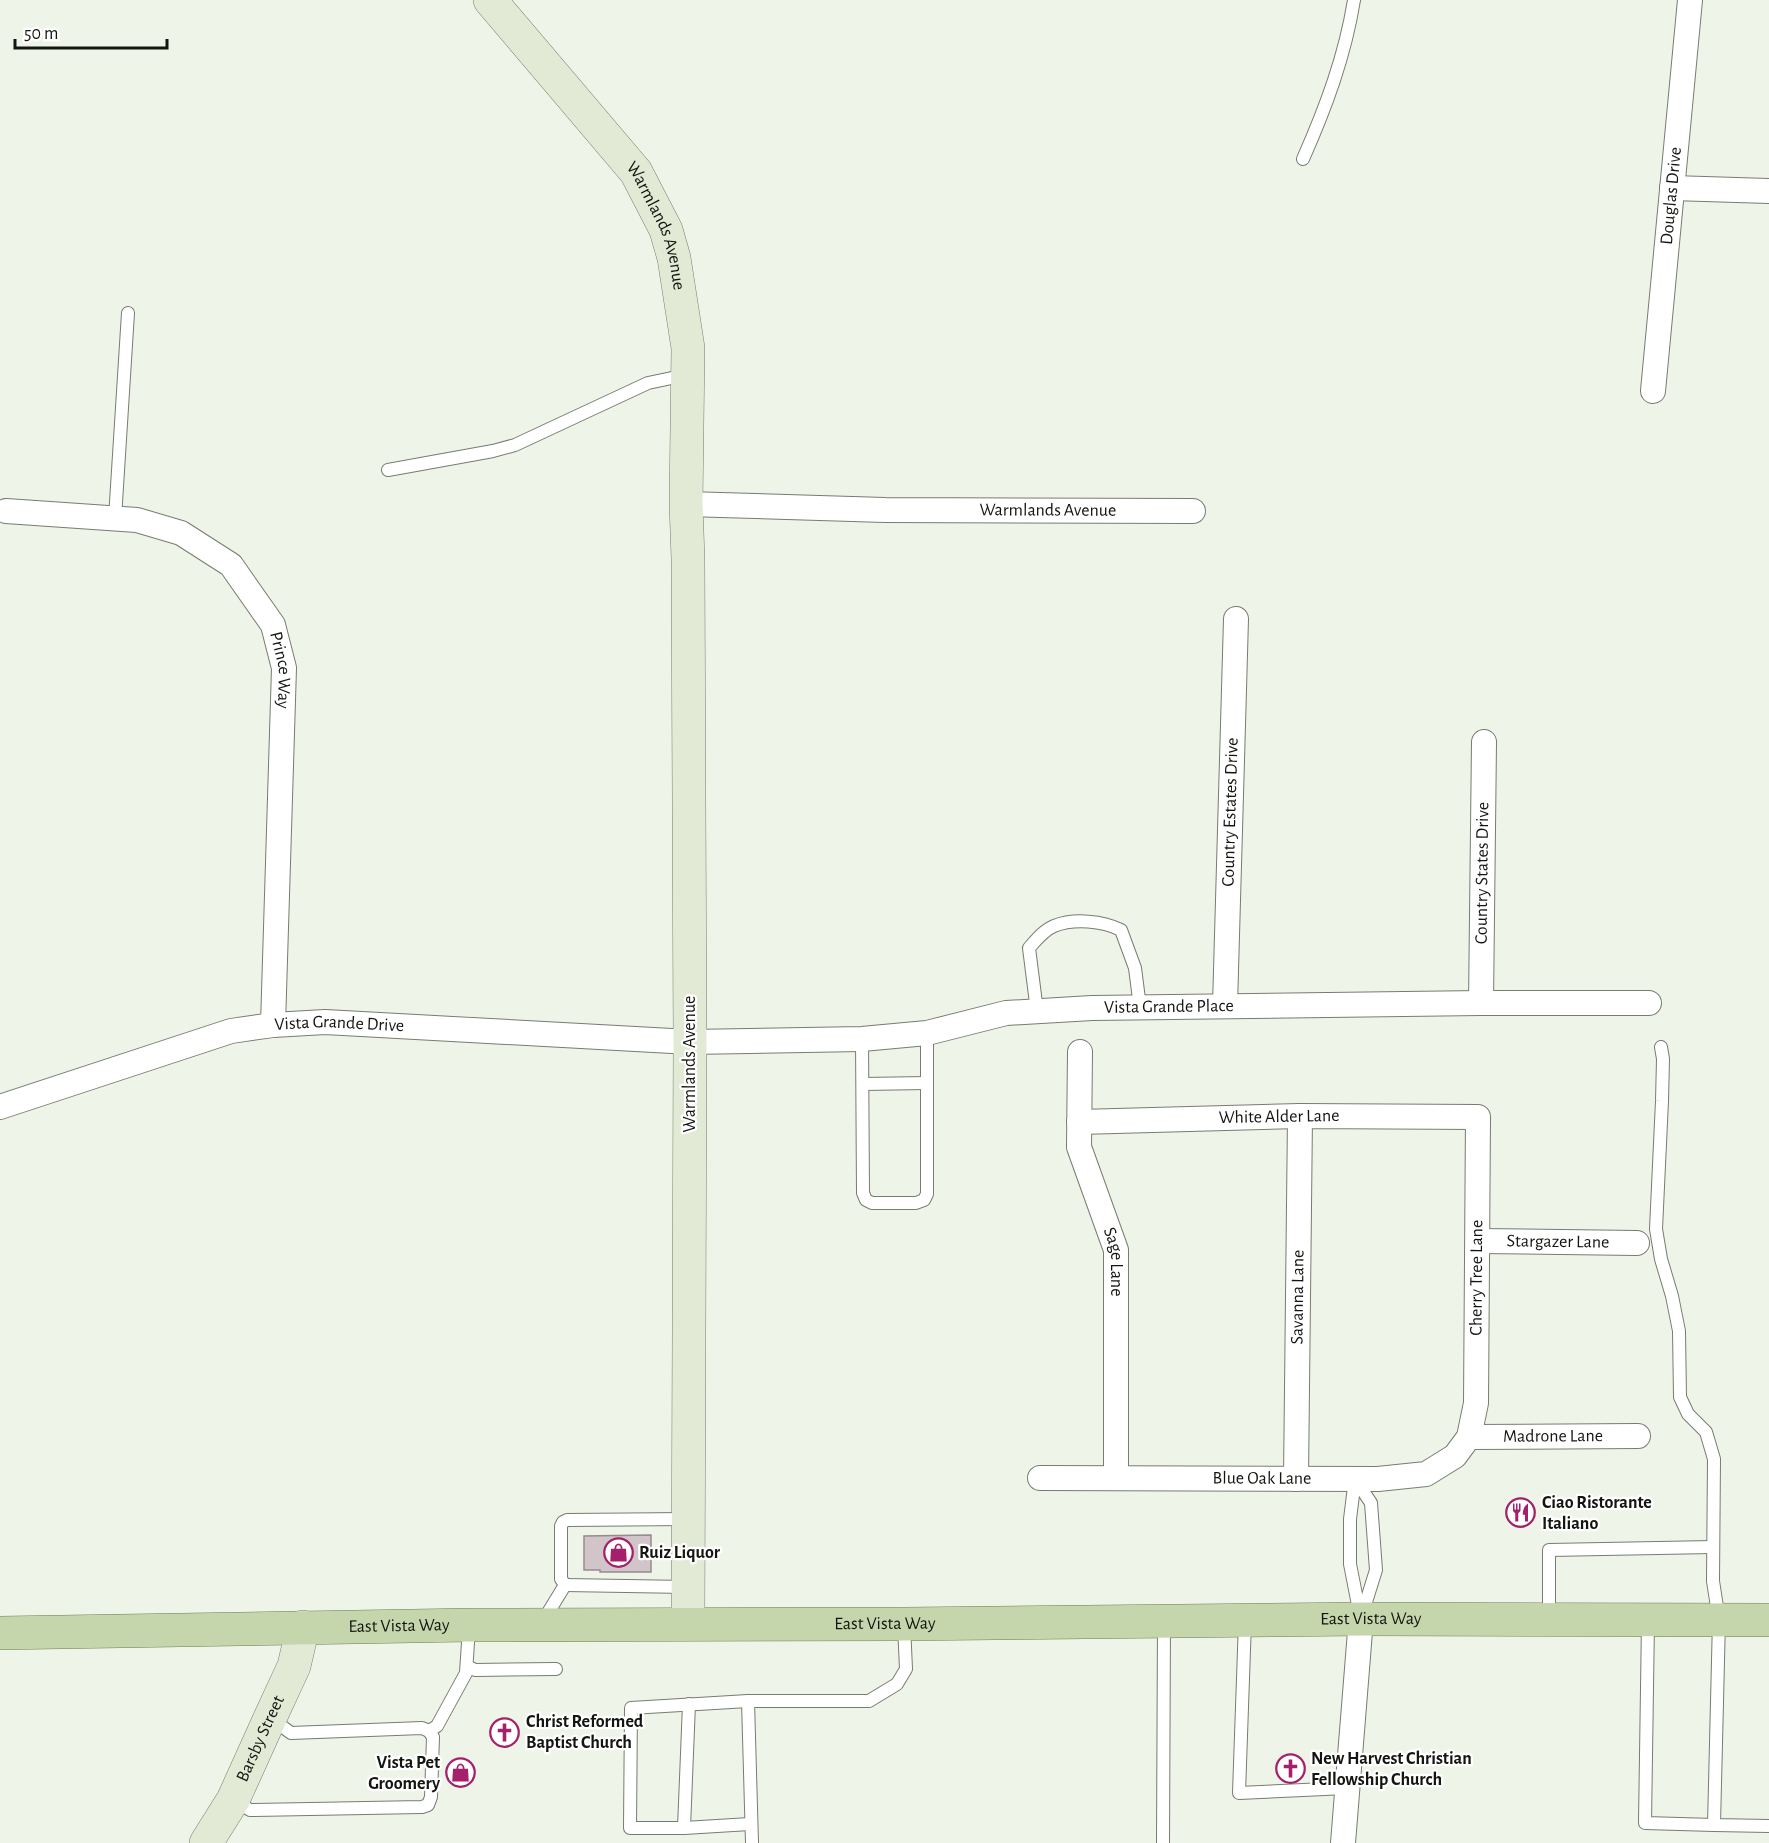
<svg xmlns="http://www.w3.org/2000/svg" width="1769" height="1843" font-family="'Alegreya Sans',sans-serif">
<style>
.building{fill:#d2c5ca;stroke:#968a8e;stroke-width:1.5}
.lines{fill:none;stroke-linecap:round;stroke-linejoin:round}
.lane-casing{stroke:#777c71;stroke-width:14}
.street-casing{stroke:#777c71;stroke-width:26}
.secondary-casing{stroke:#777c71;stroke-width:34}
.primary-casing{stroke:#6e8051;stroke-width:34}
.lane{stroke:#fff;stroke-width:12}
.street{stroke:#fff;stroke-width:24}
.secondary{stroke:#e2ead5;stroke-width:33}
.primary{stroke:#c5d5ac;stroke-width:33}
.labels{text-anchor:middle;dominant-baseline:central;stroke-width:4.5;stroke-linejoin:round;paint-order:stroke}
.street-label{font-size:18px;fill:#131510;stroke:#fff}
.poi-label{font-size:18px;font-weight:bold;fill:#131510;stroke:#fff;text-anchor:start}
</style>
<rect width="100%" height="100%" fill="#eff4e8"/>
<polygon class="building" points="651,1535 651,1572 600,1572 600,1570 584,1570 584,1536"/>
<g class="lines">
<defs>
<g id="lane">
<path d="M 1303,159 C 1326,107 1345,56 1354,0"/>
<polyline points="388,470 493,451 515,445 648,383 686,375"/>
<polyline points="115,518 128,313"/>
<path d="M 1037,1011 L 1029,948 C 1036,940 1044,930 1054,926 C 1074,918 1103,921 1121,930 L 1135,968 L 1140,1007"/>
<polyline points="862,1039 863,1193 866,1200 872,1203 916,1203 924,1200 927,1194 927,1033"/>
<polyline points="1661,1047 1663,1059 1662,1101 1656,1229 1661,1259 1672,1296 1679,1331 1680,1397 1688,1414 1706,1432 1714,1459 1713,1581 1719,1620 1714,1825 1769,1826"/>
<polyline points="863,1084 927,1083"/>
<polyline points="1355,1479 1371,1503 1376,1570 1361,1618"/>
<polyline points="1355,1479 1350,1519 1350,1564 1360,1615"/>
<polyline points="565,1585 561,1579 561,1526 563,1522 567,1520 688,1519"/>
<polyline points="565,1585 687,1587"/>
<polyline points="1549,1618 1549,1550 1713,1547"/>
<polyline points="543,1621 565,1585"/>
<polyline points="1245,1621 1239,1793 1347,1788"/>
<polyline points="1648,1621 1645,1823 1714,1825"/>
<polyline points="467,1666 475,1670 556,1669"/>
<polyline points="748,1701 752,1843"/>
<polyline points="429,1731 437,1726 466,1673 469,1627"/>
<polyline points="234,1800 250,1810 422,1807 428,1805 431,1797 433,1737 429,1731 422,1728 291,1733 272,1719"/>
<polyline points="750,1824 684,1828 630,1828 631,1708 748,1701 869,1701 897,1684 906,1669 904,1625"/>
<polyline points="684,1828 689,1704"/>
<polyline points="1163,1843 1164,1623"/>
</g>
<g id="street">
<polyline points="1672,188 1769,191"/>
<path id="s1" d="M 1653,391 L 1690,0"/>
<path id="s2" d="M 686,504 L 885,510 L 1193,511"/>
<path id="s3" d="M 6,511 L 137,520 L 181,533 L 231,565 L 273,625 L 284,668 L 273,1025"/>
<path id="s4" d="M 1481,1003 L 1484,742"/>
<path id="s5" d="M 1225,1006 L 1236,619"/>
<path id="s6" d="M 1080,1052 L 1079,1147 L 1116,1250 L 1116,1478"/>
<path id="s7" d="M 0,1107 L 231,1031 L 273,1025 L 325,1022 L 690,1042 L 862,1039 L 927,1033 L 1006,1013 L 1092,1008 L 1481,1003 L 1649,1003"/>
<path id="s8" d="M 1478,1241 L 1637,1243"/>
<path id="s9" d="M 1469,1437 L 1638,1436"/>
<path id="s10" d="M 1040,1478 L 1378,1479 L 1426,1474 L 1455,1456 L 1469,1437 L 1476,1403 L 1478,1117 L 1300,1116 L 1079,1122"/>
<path id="s11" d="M 1296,1479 L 1300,1116"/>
<polyline points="1343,1843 1361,1619"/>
</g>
<g id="secondary">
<path id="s12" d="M 490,0 L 636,172 L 666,230 L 674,258 L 688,348 L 686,504 L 688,559 L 690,1042 L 688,1624"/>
<path id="s13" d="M 206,1843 L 233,1800 L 270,1718 L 294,1666 L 303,1627"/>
</g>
<g id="primary">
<path id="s14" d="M 0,1633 L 469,1625 L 904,1624 L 1361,1619 L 1769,1620"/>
</g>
</defs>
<use href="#lane" class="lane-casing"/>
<use href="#street" class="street-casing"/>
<use href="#secondary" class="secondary-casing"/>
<use href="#primary" class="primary-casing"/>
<use href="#lane" class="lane"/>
<use href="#street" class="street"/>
<use href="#secondary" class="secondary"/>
<use href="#primary" class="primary"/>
</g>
<defs>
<symbol id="restaurant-ring" viewBox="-11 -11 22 22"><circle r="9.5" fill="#fff" stroke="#a5206a" stroke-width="1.5"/><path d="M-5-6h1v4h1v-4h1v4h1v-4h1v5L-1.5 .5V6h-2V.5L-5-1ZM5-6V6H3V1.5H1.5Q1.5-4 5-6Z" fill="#a5206a"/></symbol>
<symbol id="shop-ring" viewBox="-11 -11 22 22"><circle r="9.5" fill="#fff" stroke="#a5206a" stroke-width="1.5"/><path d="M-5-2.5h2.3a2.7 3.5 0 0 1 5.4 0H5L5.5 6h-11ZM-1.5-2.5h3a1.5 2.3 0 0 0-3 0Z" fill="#a5206a"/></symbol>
<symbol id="church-ring" viewBox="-11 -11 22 22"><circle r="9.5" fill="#fff" stroke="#a5206a" stroke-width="1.5"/><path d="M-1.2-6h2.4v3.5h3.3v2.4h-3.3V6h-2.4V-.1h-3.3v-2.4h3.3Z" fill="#a5206a"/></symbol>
</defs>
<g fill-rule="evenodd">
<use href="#restaurant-ring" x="1504" y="1496" width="33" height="33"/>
<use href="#shop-ring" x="602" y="1536" width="33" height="33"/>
<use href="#church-ring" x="488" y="1716" width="33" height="33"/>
<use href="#church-ring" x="1274" y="1752" width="33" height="33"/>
<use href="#shop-ring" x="444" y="1756" width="33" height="33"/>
</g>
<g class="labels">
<g class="street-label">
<text stroke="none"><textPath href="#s1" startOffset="196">Douglas Drive</textPath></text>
<text stroke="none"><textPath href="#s12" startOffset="284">Warmlands Avenue</textPath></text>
<text stroke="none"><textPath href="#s2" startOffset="362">Warmlands Avenue</textPath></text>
<text stroke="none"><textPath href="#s3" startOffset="356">Prince Way</textPath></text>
<text stroke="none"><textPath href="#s5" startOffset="194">Country Estates Drive</textPath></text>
<text stroke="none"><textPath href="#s4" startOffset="130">Country States Drive</textPath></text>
<text stroke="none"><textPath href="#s7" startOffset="1185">Vista Grande Place</textPath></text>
<text stroke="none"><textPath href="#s7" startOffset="352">Vista Grande Drive</textPath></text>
<text transform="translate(690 1064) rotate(-90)">Warmlands Avenue</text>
<text transform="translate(1279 1117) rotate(-1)">White Alder Lane</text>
<text stroke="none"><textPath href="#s8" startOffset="80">Stargazer Lane</textPath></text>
<text stroke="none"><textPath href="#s6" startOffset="216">Sage Lane</textPath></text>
<text stroke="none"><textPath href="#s10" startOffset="604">Cherry Tree Lane</textPath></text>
<text stroke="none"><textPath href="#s11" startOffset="182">Savanna Lane</textPath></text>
<text stroke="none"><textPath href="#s9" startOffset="84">Madrone Lane</textPath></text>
<text stroke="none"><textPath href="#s10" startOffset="222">Blue Oak Lane</textPath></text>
<text stroke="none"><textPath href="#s14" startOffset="1371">East Vista Way</textPath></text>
<text stroke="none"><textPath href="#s14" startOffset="885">East Vista Way</textPath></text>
<text stroke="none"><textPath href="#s14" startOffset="399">East Vista Way</textPath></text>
<text stroke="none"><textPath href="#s13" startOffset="118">Barsby Street</textPath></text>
</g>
<g class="poi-label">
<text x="1542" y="1503">Ciao Ristorante<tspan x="1542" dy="21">Italiano</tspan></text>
<text x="639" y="1553">Ruiz Liquor</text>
<text x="526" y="1722">Christ Reformed<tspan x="526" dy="21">Baptist Church</tspan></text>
<text x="1311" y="1759">New Harvest Christian<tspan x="1311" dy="21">Fellowship Church</tspan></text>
<text x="440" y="1763" text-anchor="end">Vista Pet<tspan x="440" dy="21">Groomery</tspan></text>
</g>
</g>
<path d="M15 39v9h152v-9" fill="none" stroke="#131510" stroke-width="3"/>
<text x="24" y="39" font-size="18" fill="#131510" stroke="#ffffff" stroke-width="4.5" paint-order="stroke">50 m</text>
</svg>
